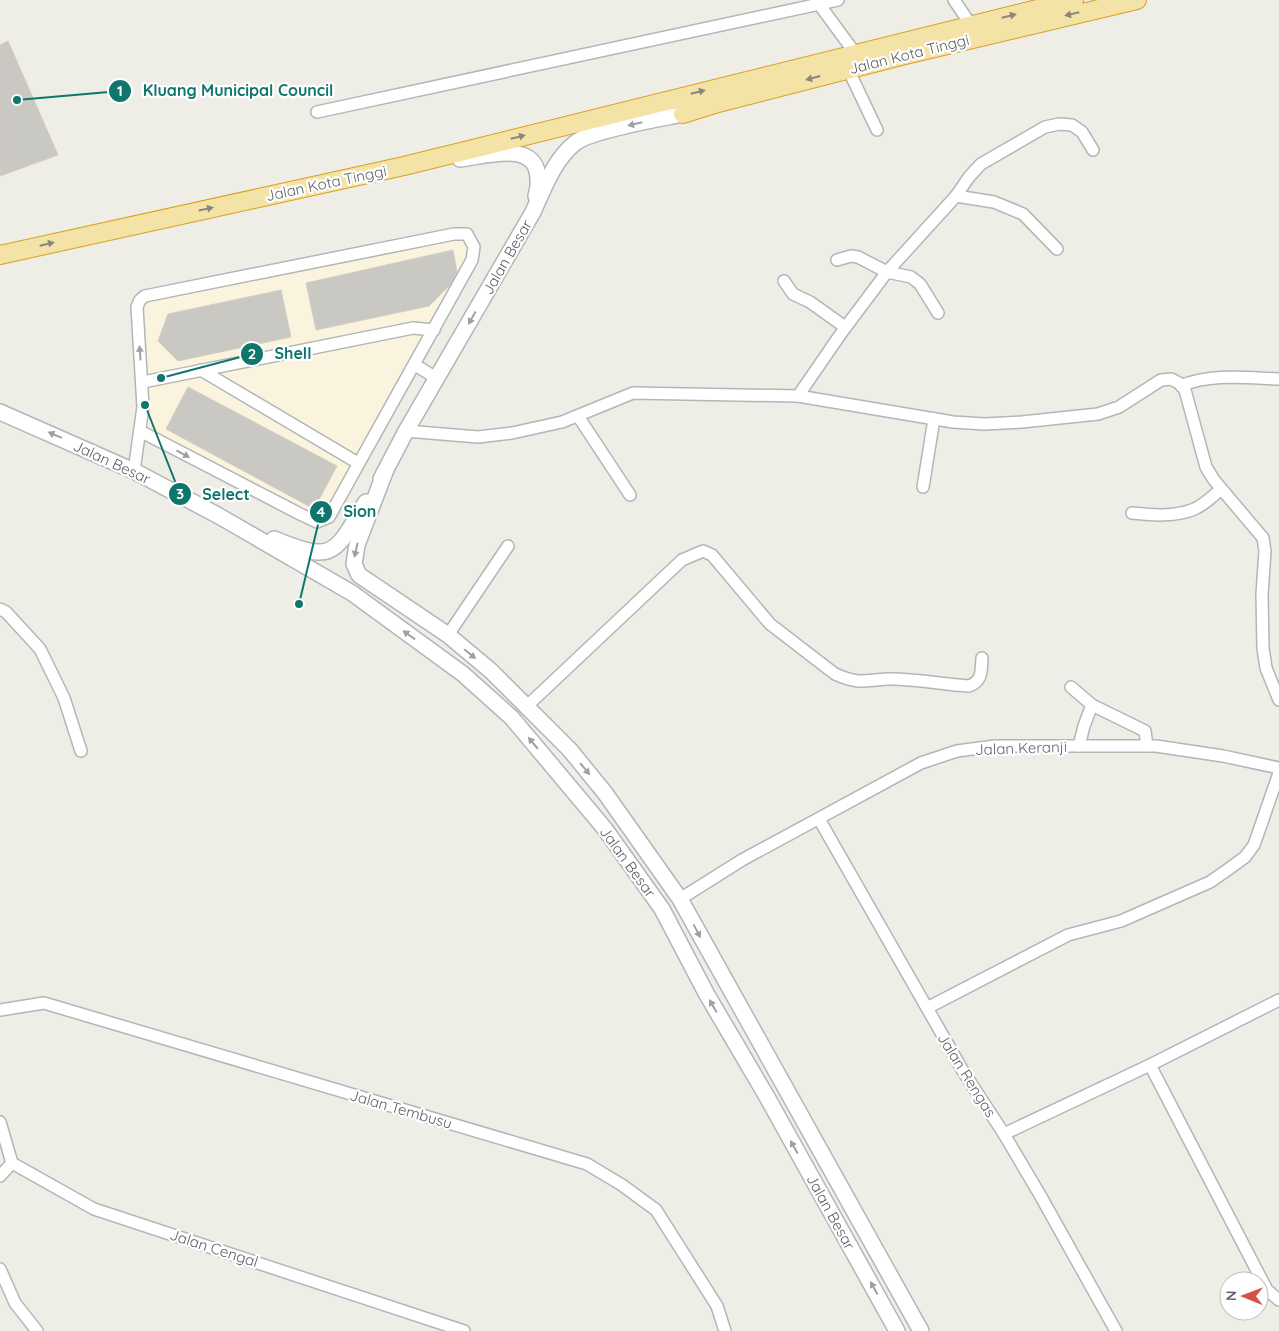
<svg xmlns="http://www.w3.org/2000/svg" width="1279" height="1331" font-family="Quicksand,sans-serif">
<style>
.commercial{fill:#faf4df}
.building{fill:#cac8c3;stroke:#d2cec5}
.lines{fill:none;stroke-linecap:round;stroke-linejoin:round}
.minor-casing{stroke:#b3b6b9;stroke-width:14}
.secondary-casing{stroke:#b3b5b9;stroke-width:18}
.trunk-casing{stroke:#db9f1a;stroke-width:20}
.minor{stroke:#fff;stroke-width:11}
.secondary{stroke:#fff;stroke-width:15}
.trunk{stroke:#f4e3a7;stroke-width:18}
.oneway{fill:#8b8879}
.oneway2{fill:#9ea0a3}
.labels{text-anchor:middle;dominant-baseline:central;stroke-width:4.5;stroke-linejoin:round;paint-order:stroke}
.street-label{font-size:15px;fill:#5e6165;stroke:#fff}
.leader{fill:none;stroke:#0f766e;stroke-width:2}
.callout-dot{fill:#0f766e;stroke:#fff;stroke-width:2}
.mark-label{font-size:15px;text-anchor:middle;font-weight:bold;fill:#fff}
.callout-label{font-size:16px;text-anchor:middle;font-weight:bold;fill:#0f766e;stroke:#fff;stroke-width:4.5;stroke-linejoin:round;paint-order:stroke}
</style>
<rect width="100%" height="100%" fill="#eeede6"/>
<polygon class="commercial" points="453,229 478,244 478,261 361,468 317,527 135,434 138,400 136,297"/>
<g class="building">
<polygon points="8,41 58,155 0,176 0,45"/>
<polygon points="453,250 457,272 450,285 429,306 316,330 306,283"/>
<polygon points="281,290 291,337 178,361 158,341 168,314"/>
<polygon points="188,387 337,466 314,509 166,429"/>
</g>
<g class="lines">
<defs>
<g id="minor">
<polyline points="816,0 855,53"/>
<polyline points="954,0 971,25"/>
<polyline points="848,69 877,130"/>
<polyline points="317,112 838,0"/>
<polyline points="956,196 969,177 981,164 1045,127 1059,124 1072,125 1082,132 1093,150"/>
<polyline points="837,260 851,256 858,257 887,272 911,277 920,284 938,313"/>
<polyline points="784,281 793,294 810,302 845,327"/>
<polyline points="415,365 438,379"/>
<polyline points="201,370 358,463"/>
<polyline points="143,382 413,328 434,330"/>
<path d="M 1181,386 C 1210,373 1248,378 1279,379"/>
<polyline points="798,396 842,332 887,272 956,196 994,202 1023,214 1057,249"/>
<polyline points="578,416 630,495"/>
<polyline points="406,431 478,437 512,433 562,422 633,393 798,396 953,422 985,424 1022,422 1098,414 1119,407 1161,380 1171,379 1179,383 1185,390 1206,467 1214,480 1263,538 1265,551 1262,594 1263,648 1266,668 1279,700"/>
<polyline points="134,471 143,407 137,307 140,300 145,296 454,234 467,234 474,247 472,260 329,517 317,522 300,514 140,431"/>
<polyline points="923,487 934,419"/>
<path d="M 1132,513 C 1151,515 1173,517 1192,510 C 1203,506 1212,497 1221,489"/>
<polyline points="0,609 6,612 40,649 64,698 81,751"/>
<polyline points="448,635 508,546"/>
<polyline points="1071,687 1092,705 1145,731 1147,746"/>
<path d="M 527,706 L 682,560 L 703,551 L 712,555 L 770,624 L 835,674 C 860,685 864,680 888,679 C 914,678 943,685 969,686 C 983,681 981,670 982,658"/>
<polyline points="1079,746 1084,726 1092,705"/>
<polyline points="819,819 963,1071 1004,1134 1040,1195 1116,1331"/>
<polyline points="680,899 742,860 921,763 957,751 995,746 1156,746 1223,756 1279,768"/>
<polyline points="927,1008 1068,935 1121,921 1210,882 1230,868 1245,857 1254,845 1279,773"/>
<polyline points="0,1010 44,1003 587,1164 622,1185 656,1210 717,1306 725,1331"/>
<polyline points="1150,1065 1267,1290 1279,1300"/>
<polyline points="0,1122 12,1163 94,1209 464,1331"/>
<polyline points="1004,1134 1150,1065 1279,1000"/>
<polyline points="0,1176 12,1163"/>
<polyline points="0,1269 15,1303 37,1331"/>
</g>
<g id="secondary">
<path d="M 460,159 C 486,156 538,139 538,180 C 539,186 537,191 536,196"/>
<polyline points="0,412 134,471 219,516 352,593 463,674 512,718 605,829 662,909 706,993 767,1097 897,1331"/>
<polyline points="385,472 357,545 354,564 359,575 448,635 491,671 570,750 605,793 680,899 921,1331"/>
<path d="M 381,479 L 406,431 L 533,212 C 544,188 554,160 575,143 C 591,130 659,119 683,114"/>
<path d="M 274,539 C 335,564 334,554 366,502"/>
</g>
<g id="trunk">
<polyline points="683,114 718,103 905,55 1137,0"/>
<polyline points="0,255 404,166 1074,0"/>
</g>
</defs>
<use href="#minor" class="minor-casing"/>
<use href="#secondary" class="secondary-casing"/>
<use href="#trunk" class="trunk-casing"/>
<use href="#minor" class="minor"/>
<use href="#secondary" class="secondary"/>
<use href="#trunk" class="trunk"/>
</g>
<defs><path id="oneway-solid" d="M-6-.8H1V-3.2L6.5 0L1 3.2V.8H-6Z" transform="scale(1.25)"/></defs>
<g class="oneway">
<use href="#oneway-solid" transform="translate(1072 14) rotate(167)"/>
<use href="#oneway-solid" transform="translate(1009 16) rotate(-14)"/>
<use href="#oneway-solid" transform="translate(813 78) rotate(165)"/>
<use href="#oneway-solid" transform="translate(698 92) rotate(-14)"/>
<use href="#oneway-solid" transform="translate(518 137) rotate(-14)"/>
<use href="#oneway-solid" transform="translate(206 209) rotate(-12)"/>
<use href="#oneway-solid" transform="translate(47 244) rotate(-13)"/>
</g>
<g class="oneway2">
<use href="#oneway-solid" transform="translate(635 124) rotate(167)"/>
<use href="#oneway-solid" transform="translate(472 318) rotate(119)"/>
<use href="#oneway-solid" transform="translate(140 353) rotate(-94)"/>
<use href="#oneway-solid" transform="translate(55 435) rotate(-157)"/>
<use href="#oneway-solid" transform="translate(183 454) rotate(28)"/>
<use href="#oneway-solid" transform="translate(356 550) rotate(103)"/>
<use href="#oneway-solid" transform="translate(409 635) rotate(-144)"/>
<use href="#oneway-solid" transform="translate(470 654) rotate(39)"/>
<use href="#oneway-solid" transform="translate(533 743) rotate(-130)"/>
<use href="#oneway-solid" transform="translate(585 769) rotate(50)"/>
<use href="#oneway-solid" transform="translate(697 931) rotate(62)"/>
<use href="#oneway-solid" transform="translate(713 1006) rotate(-120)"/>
<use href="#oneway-solid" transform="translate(794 1147) rotate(-119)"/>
<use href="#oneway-solid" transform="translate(874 1288) rotate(-119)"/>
</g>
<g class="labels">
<g class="street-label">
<text transform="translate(909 54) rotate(-14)">Jalan Kota Tinggi</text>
<text transform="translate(326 183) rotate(-12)">Jalan Kota Tinggi</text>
<text transform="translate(507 257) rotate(-60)">Jalan Besar</text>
<text transform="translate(112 462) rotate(25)">Jalan Besar</text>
<text transform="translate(1021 748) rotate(-2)">Jalan Keranji</text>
<text transform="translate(628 862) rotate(54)">Jalan Besar</text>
<text transform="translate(967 1075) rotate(58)">Jalan Rengas</text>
<text transform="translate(401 1109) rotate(16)">Jalan Tembusu</text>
<text transform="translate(831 1212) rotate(61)">Jalan Besar</text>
<text transform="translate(214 1248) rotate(18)">Jalan Cengal</text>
</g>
</g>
<path class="leader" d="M17 100L120 91M161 378L252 354M145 405L180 494M299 604L321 512"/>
<g class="callout-dot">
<circle cx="17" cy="100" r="5"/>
<circle cx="161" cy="378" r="5"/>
<circle cx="145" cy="405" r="5"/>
<circle cx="299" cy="604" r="5"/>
<circle cx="120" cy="91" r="12"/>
<circle cx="252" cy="354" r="12"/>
<circle cx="180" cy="494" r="12"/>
<circle cx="321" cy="512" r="12"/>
</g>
<g class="mark-label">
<text x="120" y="96">1</text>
<text x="252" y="359">2</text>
<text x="180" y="499">3</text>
<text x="321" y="517">4</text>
</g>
<g class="callout-label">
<text x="238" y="96">Kluang Municipal Council</text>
<text x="293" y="359">Shell</text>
<text x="226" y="500">Select</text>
<text x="360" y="517">Sion</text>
</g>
<g transform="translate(1244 1296) rotate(271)"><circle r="24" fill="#ffffff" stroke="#bfc0c1"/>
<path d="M0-4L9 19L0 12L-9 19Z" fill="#d65044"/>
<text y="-8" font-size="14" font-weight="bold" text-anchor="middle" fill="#5e6165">N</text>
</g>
</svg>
